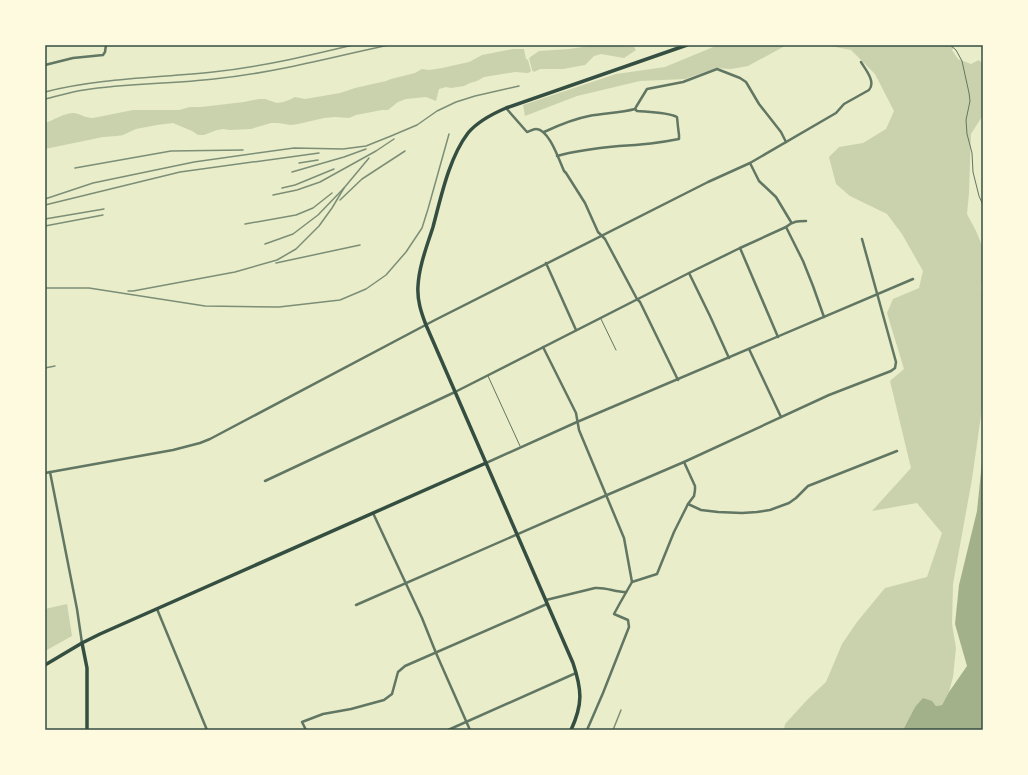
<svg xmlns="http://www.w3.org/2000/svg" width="1028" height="775" font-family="'Roboto Condensed',sans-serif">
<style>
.green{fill:#cad2ad}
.water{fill:#a3b18a}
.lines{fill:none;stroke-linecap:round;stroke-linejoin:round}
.service{stroke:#617663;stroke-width:1}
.minor{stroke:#617663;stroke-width:2.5}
.secondary{stroke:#344e41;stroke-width:3.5}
.rail{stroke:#7c8e77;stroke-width:1.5}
.neatline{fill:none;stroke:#344e41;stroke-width:1.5}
</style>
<rect width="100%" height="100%" fill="#e9edc9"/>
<g class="green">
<polygon points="597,45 634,47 636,50 624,58 601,54 594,56 585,65 563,69 540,69 534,72 532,70 529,58 539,51 569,49"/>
<polygon points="718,45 795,45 785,46 748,66 731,69 716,68 685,79 640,81 577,96 525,116 523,105 616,74 665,67"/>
<polygon points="825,45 955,45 952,50 958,59 971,64 979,60 983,64 983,94 982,94 983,97 983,115 971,134 969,193 967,214 976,231 983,248 983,279 981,288 983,295 983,401 972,479 953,584 952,624 956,648 953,677 949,692 942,705 936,706 932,701 915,707 903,730 784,730 785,724 808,699 826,682 842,644 857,622 885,588 927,577 942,533 917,503 872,511 911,468 890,381 904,369 887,313 893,299 919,288 923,271 902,234 887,214 850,196 836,184 829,157 839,147 863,143 886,129 894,111 875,74 851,50"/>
<path d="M 513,49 L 524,49 L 526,59 L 528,60 L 531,71 L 530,72 L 528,73 L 515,72 L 484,77 L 477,81 L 470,83 L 464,86 L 451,88 L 446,87 L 439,89 L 436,101 L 426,97 L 406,99 L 398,102 L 388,110 L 382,110 L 356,115 L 349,118 L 335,117 L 324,118 L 298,124 L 291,125 L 278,123 L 271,123 L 251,129 L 230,130 L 223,129 L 217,130 L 204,135 L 198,135 L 192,131 L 173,123 L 157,125 L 136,129 L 123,135 L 117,136 L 103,137 L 45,149 L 45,123 C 54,120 64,113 74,113 C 81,114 85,118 93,118 L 133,110 L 179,110 L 190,107 L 201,107 L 244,102 L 259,99 L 265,99 L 277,103 L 283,102 L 289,100 L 295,97 L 305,99 L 340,93 L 355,88 L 386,81 L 391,79 L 415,73 L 422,69 L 429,70 L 442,68 L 469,62 L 482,55 Z"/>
<polygon points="67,604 72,636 45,651 45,609"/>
</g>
<polygon class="water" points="983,452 983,730 903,730 915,707 923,698 932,701 936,706 942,705 949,692 967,666 955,624 959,585 977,511"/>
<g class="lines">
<g class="service">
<polyline points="950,45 956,50 962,61 969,93 970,101 966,120 967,134 972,153 973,172 979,196 983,205"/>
<polyline points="601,319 616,350"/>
<polyline points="488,376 520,446"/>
</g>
<g class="minor">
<polyline points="45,65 73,58 103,55 105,52 106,45"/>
<path d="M 506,108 L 527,132 C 530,131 533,129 536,129 C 549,129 559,160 564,171 L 566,173 L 585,203 L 598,232 L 605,239 L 637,299 L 640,302 L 678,380"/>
<path d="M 544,132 C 559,125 573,119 589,116 C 604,113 620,113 635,109"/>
<path d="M 557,156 C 578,150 598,148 619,146 C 639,145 659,143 679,139 L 679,135 L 678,127 L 677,117 C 667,112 649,112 637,111 L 635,109 L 636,107 L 647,89 L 683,82 L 717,69 L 740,78 L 746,82 L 759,104 L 781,132 L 786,142"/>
<polyline points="750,163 759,181 776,197 791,222"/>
<polyline points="786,227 803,261 813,286 824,317"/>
<polyline points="740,248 778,337"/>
<polyline points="546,263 576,330"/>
<polyline points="689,273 710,316 729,358"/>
<polyline points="543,347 576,413 579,430 624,538 632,582 620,603 614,614 628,620 629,627 603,693 587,730"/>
<polyline points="749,349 781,417"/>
<polyline points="486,463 577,422 913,279"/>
<polyline points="50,472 77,609 82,643"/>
<path d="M 45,473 L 173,450 L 200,443 L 210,439 L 435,320 L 708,182 L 750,163 L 836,113 L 844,104 L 869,90 C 876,82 866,70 861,62"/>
<path d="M 265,481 L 455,392 L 689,273 L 740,248 L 786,227 C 793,221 798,221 806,221"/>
<polyline points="688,504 701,510 718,512 742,513 757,512 770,510 789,503 796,498 808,486 897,451"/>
<polyline points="373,513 422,618 436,653 470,730"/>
<polyline points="632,582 657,574 674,532 688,504 694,496 695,490 695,486 684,462"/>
<path d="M 546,600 L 595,588 C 606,587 615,592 626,592"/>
<polyline points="356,605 607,495 684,462 829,395 891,371 895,368 896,362 862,239"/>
<polyline points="157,609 207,730"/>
<polyline points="306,730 302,722 323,714 351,709 384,700 392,694 398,672 405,666 547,604"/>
<polyline points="448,730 576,673"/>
</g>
<g class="secondary">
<polyline points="82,643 87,668 87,730"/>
<polyline points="45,665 82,643 100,634 486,463"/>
<path d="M 571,730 C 583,704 582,690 573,663 L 426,325 C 421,312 417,300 418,286 C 419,266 427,246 433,227 C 441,197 449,158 468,133 C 478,121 492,114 506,108 L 687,45"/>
</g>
<g class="rail">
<path d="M 45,92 C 100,78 157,78 213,72 C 261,67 307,56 353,45"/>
<path d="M 45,99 C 58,96 71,92 84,90 C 127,83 171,84 214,79 C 273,73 330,58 388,45"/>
<polyline points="299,163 318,160"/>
<polyline points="75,168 171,151 243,150"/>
<polyline points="292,172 344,157 366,149"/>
<polyline points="282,188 295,185 334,169"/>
<polyline points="273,195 297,190 320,182 376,151 394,139"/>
<polyline points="45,199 93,183 194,162 294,148 343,149 366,146 391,136 417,125 437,111 456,102 475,96 519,86"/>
<polyline points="340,200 362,179 405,151"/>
<polyline points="45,205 180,172 319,153"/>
<polyline points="45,219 104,209"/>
<polyline points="245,224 296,215 313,208 332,193"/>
<polyline points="45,226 103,215"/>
<polyline points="265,244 293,234 318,215 344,188 369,158"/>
<polyline points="276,263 360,245"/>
<polyline points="45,288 89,288 205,306 279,307 340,300 366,289 386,275 406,252 422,228 428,209 449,134"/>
<polyline points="128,291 133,291 235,272 277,260 296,249 319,226 332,208 344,188"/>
<polyline points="45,368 55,366"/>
<polyline points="613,730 621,710"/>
</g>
</g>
<rect width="1028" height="775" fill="none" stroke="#fefae0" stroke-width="92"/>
<rect x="46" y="46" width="936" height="683" class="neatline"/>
</svg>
